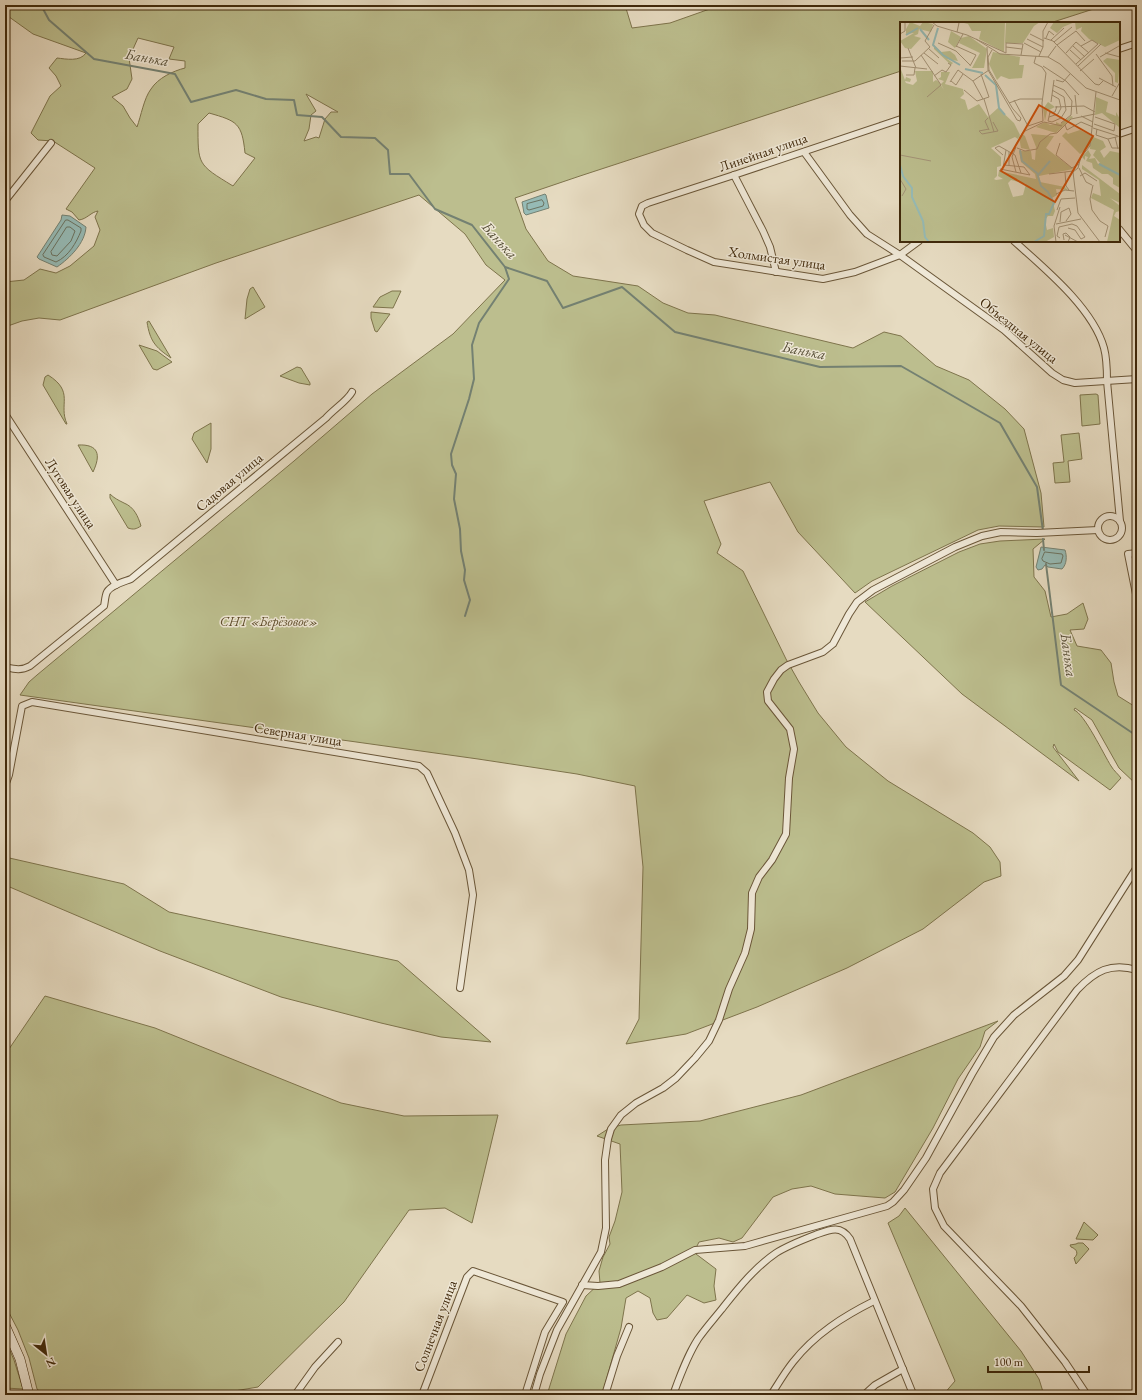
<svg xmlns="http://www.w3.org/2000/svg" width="1142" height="1400" font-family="'EB Garamond',serif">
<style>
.green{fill:#bcbe8e;stroke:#7e744c;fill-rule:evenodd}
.water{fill:#96bbb6;stroke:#748172}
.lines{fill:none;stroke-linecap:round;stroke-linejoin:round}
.shore{stroke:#6b7260;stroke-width:1}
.stream{stroke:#748172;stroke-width:2}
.street-casing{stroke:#6a5638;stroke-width:8}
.secondary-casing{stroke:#40290b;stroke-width:10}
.street{stroke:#efe8d7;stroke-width:6}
.secondary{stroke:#efe8d7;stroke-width:9}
.labels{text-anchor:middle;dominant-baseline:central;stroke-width:3;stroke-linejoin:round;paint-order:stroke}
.street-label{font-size:14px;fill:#40290b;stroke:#efe8d7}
.park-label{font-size:14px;font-style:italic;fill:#5f4e2c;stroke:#efe8d7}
.water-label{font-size:15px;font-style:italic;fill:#564e36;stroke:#efe8d7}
.inset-river{fill:none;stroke:#96bbb6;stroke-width:2}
.inset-road{fill:none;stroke:#a49478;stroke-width:1}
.view{fill:#cf520c;fill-opacity:0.15;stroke:#cf520c;stroke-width:2}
.inset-edge{fill:none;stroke:#40290b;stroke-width:2}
</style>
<rect width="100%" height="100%" fill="#e6dbc1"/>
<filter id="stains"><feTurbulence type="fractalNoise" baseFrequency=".005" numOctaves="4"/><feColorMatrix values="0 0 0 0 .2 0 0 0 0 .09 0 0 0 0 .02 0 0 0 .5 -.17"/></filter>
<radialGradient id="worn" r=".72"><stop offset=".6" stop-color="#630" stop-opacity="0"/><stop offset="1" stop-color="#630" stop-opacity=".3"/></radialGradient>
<g class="green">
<path d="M 5,5 L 625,5 L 632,28 L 670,23 L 721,5 L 1106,5 L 1050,23 L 901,23 L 901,71 L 580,176 L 515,198 L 526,229 L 548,261 L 573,276 L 638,286 L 663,303 L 688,313 L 715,315 L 853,348 L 884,332 L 901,336 L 936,366 L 969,380 L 1005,409 L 1024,429 L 1041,493 L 1044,527 L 999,526 L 978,530 L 872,581 L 855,593 L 798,532 L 770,482 L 704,501 L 721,544 L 717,553 L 743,571 L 786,659 L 799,682 L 818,713 L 846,747 L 888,781 L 973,833 L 990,847 L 1000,862 L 1001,876 L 984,882 L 923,929 L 847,968 L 757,1007 L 686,1034 L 626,1044 L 639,1019 L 643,867 L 635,786 L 577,774 L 478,759 L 20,695 L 29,682 L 37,675 L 294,461 L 372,394 L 453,334 L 505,280 L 486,265 L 465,234 L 419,195 L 216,263 L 60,320 L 39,318 L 22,321 L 5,327 L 5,282 L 24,280 L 40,269 L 56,273 L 70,266 L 94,246 L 100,230 L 95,217 L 98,211 C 91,212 87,219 79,220 L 72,212 L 66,209 L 95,168 L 53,141 L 38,140 L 31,133 L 50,96 L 61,86 L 56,76 L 49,68 L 57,58 C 66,59 80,62 86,53 L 33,34 L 5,14 ZM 138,38 L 174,47 L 169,59 L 185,61 L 185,68 C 173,71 158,78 151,89 C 144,98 141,116 137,127 L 130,118 L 123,106 L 112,97 L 127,89 L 132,79 L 129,58 ZM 306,94 L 338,112 L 331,112 L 325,119 L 319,138 L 316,137 L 304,141 L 309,129 L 311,115 L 316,111 ZM 209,113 C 237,121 242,123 245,153 L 255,158 L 233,186 C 197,164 198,165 198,124 Z"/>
<polygon points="253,287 265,307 245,319 247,299 250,289"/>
<polygon points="392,291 401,291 393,308 373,307 380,297"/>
<polygon points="371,312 390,314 377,332 375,331 371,318"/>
<path d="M 149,321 L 171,358 C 155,347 150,341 147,322 Z"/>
<polygon points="139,345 157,351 172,362 157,370 153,369"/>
<polygon points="297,367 301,368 310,383 310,385 299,383 280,376"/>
<path d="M 48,375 C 75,392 58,404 67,424 L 66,424 L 43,385 L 45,377 Z"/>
<polygon points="1096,394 1098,395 1100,424 1082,426 1080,395"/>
<polygon points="211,423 211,449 207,463 192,439 194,433"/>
<polygon points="1079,433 1082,459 1068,461 1070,482 1055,483 1053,463 1064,462 1061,435"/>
<path d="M 78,445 C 99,444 101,455 93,472 Z"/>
<path d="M 110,494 C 114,498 118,500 124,503 C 134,507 138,516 141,526 C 136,529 134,530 128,528 L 110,498 Z"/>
<path d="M 1045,539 L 1033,549 L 1034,577 L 1045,591 L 1051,617 L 1067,614 L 1083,603 L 1088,619 L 1084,629 L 1070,630 L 1077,646 L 1101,650 L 1111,663 L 1114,682 L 1118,696 L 1134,706 L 1137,707 L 1137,785 L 1119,768 L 1092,720 L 1075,708 L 1074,710 C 1084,713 1104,755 1111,766 C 1114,771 1118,774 1121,778 L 1110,790 L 1058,752 L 1054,744 L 1053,747 L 1079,781 L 962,694 L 865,602 L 892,586 L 959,552 L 980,544 L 1000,541 Z"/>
<polygon points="5,857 124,884 169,912 398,961 491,1042 441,1037 381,1023 281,997 160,951 5,885"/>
<polygon points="45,996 155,1028 341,1103 404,1116 498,1115 472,1223 445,1208 409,1210 344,1302 258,1387 211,1395 44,1395 37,1389 29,1358 18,1330 5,1305 5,1047 9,1049"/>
<polygon points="998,1021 985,1031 980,1047 958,1079 933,1128 895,1192 885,1198 835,1194 811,1186 792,1189 773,1197 742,1238 733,1242 719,1238 699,1242 695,1250 692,1251 716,1269 714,1286 716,1300 704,1303 687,1295 667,1318 657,1320 653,1313 650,1298 638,1291 626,1298 621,1328 602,1395 547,1395 566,1334 586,1296 600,1283 599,1271 603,1257 610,1244 609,1237 615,1221 622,1192 620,1144 597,1136 608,1129 621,1125 700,1121 801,1095"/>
<polygon points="905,1208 1021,1351 1039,1379 1044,1395 943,1395 955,1381 888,1223 899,1216"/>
<polygon points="1084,1222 1098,1235 1093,1240 1076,1239"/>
<path d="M 1078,1243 L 1083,1243 L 1089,1249 L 1076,1264 L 1074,1258 C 1079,1254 1077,1249 1071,1247 L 1070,1245 L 1076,1244 Z"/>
<polygon points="5,1339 14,1360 23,1389 5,1388"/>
</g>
<g class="water">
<polygon points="545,194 546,195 549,208 526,215 524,213 522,202"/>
<path d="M 62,215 L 70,216 L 86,227 C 85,243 70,258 57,267 L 39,259 L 37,257 L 61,220 Z"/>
<path d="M 1041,547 L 1065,550 C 1067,556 1067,564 1062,569 L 1048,567 L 1045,565 L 1042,569 L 1038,570 L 1036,567 Z"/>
</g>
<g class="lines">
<g class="shore">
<polygon points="542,200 544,203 543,206 529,210 527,209 527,204"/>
<path d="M 66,220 L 68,220 L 81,228 L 81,231 C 76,243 69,256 56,262 L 44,257 L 43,255 Z"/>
<polygon points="67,227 70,227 75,231 71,241 57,256 52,255 51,252"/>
<polygon points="1045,552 1062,554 1063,556 1061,563 1050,564 1043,561 1042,559"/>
</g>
<g class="stream">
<polyline points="41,5 49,20 94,59 175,74 191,102 236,90 266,99 294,100 297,115 322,117 341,137 375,138 388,150 390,174 409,174 435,209 472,225 505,267 547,281 563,308 622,287 675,332 820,367 901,366 1000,423 1037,487 1043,531"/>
<polyline points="1043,539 1044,550"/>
<polyline points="1046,564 1061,685 1137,736"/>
<polyline points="465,616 470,600 464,580 465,570 461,551 460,529 454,499 456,474 452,465 451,454 469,399 474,379 472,345 479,323 509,279 505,267"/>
</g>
<defs>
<g id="street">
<polyline points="1119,49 1137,43"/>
<polyline points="901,119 734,175 648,203 642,206 639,214 644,225 652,233 687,250 714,262 823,279 855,272 900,255 919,241"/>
<polyline points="1119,134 1137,128"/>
<polyline points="804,152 850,215 867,234 900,255 1004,330 1052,373 1063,380 1075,383 1137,379"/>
<polyline points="734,175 763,231 770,247 776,272"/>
<polyline points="5,201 51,143"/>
<polyline points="1119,229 1137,251"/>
<path d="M 1014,241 C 1044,268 1093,308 1104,348 C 1107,359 1107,370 1107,381 L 1120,521"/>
<polyline points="5,414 116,585"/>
<circle cx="1110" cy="528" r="12"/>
<polyline points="1137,553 1128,554 1137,599"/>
<path d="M 5,667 C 14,669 21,671 30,666 L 104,606 C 105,602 105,596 107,592 C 111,585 123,582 131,579 L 326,418 C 333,410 348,400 352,392"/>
<polyline points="5,786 9,775 22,706 32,702 419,766 427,773 455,833 469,870 473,895 460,988"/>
<polyline points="582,1285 598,1286 619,1284 662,1267 695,1250 745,1246 887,1206 893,1202 904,1190 926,1158 972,1074 994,1037 1014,1015 1064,976 1078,960 1137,867"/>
<polyline points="295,1395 315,1367 338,1342"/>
<polyline points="422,1395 467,1277 473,1271 563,1302 545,1332 525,1395"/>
<polyline points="534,1395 540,1374 557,1330 601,1252 606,1228 605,1160 608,1139 611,1129 621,1115 636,1103 663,1088 676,1078 695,1058 709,1041 719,1020 729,989 745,953 751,929 752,893 759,877 772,860 786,834 789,778 794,749 790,729 768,701 767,692 774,679 781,670 788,665 823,652 833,644 849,614 857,602 873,590 955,547 982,536 1001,532 1037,533 1098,530"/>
<polyline points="605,1395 617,1356 629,1327"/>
<path d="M 673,1395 C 680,1376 687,1356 698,1339 C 705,1329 713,1320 721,1310 C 737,1290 754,1268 776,1253 C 787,1246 802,1240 815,1235 C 829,1230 840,1224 850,1239 L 913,1394"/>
<path d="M 771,1395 C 778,1384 785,1372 793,1362 C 815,1334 844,1316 874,1301"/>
<polyline points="864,1395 875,1385 903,1369"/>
<path d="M 1087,1395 L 1065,1362 L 1021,1306 L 944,1226 L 935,1208 L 933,1189 L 940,1173 L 1077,990 C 1095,971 1111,962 1137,970"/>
</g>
<polyline id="secondary" points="5,1325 20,1359 29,1395"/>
</defs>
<use href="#street" class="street-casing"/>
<use href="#secondary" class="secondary-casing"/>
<use href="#street" class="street"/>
<use href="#secondary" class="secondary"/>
</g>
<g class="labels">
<g class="street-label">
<text transform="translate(763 152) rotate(-19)">Линейная улица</text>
<text transform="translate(777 258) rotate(8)">Холмистая улица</text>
<text transform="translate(1019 330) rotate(39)">Объездная улица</text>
<text transform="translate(229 482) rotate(-40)">Садовая улица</text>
<text transform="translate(71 493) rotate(57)">Луговая улица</text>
<text transform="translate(298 734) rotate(9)">Северная улица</text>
<text transform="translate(435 1326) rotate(-69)">Солнечная улица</text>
</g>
<g class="park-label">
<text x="269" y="621">СНТ «Берёзовое»</text>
</g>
<g class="water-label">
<text transform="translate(147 57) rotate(10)">Банька</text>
<text transform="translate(500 240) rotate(48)">Банька</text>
<text transform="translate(804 350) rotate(11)">Банька</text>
<text transform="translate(1069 655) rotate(82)">Банька</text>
</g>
</g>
<g transform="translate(900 22)">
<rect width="220" height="220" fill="#e6dbc1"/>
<path d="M 10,0 L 20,4 L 23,0 L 33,2 L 31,10 L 19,7 L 18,12 L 14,14 L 21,16 L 11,27 L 5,26 L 0,19 L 14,11 L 6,12 L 6,7 ZM 60,0 L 105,0 L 104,30 L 79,17 L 81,9 L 72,9 L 68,2 ZM 106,0 L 140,0 L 134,4 L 123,21 L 105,21 ZM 154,0 L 220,0 L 220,18 L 205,25 L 189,17 L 181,9 L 182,5 L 176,8 L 175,0 L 163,5 L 157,11 L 150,6 ZM 51,9 L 61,15 L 55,26 L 48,20 ZM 69,14 L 87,27 L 84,46 L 72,46 L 80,31 L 59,21 L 61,16 ZM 34,23 L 41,30 L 50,29 L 55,33 L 58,39 L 47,37 L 53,41 L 51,43 L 34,27 ZM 93,30 L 120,35 L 119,43 L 124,43 L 122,56 L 109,57 L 101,54 L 97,58 L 89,42 ZM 207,36 L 220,38 L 218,61 L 215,60 L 215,51 L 203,39 ZM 0,45 L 5,58 L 6,55 L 11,57 L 10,60 L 5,59 L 6,61 L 13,63 L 17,59 L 15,49 L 33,49 L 33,60 L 36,58 L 39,60 L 44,68 L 41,62 L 44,59 L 38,57 L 41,55 L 41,50 L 50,50 L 45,62 L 63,67 L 64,72 L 60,76 L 65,78 L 68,88 L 79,82 L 88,95 L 98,86 L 114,101 L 120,113 L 118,117 L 115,115 L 91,126 L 101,135 L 101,144 L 97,145 L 97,154 L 94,157 L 96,158 L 103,157 L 98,154 L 99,149 L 136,157 L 135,152 L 121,140 L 119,129 L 131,129 L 132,137 L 135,138 L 136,125 L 131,112 L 154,114 L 146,126 L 173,147 L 139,154 L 140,160 L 165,165 L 168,168 L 156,167 L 157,173 L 152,176 L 155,189 L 153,194 L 148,194 L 145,198 L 147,208 L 153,206 L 154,215 L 145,220 L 0,220 ZM 111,158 L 126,162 L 123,173 L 113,175 L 108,161 ZM 196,75 L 208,80 L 206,90 L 216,94 L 216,90 L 220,97 L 220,106 L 202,91 L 195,93 ZM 148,80 L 155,85 L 147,89 L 145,99 L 143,87 ZM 171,94 L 173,95 L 156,111 L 136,105 L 145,100 L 150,103 L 156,102 L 156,100 L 160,102 ZM 180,108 L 190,113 L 190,124 L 180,132 L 162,114 L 166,110 L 168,112 ZM 122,112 L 125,114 L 130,128 L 121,126 L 119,115 ZM 191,114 L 203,119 L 206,125 L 200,129 L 204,136 L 210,129 L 220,131 L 220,166 L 213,162 L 213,156 L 208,152 L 202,152 L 193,146 L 192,141 L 186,139 L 188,135 L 185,134 L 185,138 L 182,135 L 188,128 L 191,133 L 189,137 L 195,136 L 198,142 L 200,141 L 193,133 L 196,128 L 190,127 ZM 182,143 L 220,172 L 220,181 L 210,176 L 220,184 L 220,189 L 216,190 L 214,194 L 220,198 L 220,220 L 207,220 L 214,188 L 191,176 L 193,171 L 201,174 L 199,158 L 182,147 Z" fill="#bcbe8e" fill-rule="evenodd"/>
<path class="inset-river" d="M 38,6 L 33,23 L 43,33 L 60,43M 20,7 L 29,18M 6,13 L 18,6M 65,47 L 83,51M 85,53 L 96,63 L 99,86 L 105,93M 120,128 L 122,139 L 137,151 L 141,164 L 148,170 L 154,181 L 149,192 L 146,192 L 144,214 L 134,220M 199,142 L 220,153M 0,143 L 3,154 L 12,166 L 12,175 L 23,199 L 25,215 L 29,220M 138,153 L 150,139"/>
<path class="inset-road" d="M 32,0 L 37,4 L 67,13 L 106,31M 56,0 L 59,1 L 57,10M 0,12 L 5,9 L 5,0M 130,12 L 144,19M 144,16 L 153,19 L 195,62 L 199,63 L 203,59M 146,16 L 149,9 L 154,13M 76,17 L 100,32 L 148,35 L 160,42 L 186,66 L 220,78M 127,17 L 143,25M 151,18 L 164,6M 154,20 L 172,5M 38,21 L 56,29 L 70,43M 124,21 L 141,30M 157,23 L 176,9 L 185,19M 56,24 L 76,33 L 70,44M 173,24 L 185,35M 56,25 L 63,12M 87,25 L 88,48 L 117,98 L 120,99 L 121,96 L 113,87 L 89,48 L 88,35 L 92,28M 106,25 L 122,27M 8,26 L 16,46M 28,26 L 39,36M 170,28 L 181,38M 24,31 L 38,42M 106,31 L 106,21 L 123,22 L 121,33M 166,31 L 176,20 L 189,31M 205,31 L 220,35M 196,32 L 212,54 L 213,64M 21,33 L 41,63 L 27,75M 139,34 L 143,25 L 143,9 L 148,0M 148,35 L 156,24M 200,35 L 219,24M 0,36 L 13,35M 2,39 L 15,39 L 30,25 L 25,19 L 34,3M 176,42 L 198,22 L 192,18 L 181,24M 0,44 L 27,47M 143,44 L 166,59 L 179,73M 178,44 L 201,22M 180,49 L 194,37M 6,53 L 14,53 L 15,46M 34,54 L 42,48 L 46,50 L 51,43 L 48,41M 199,56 L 216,65M 156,58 L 163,60 L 170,52M 51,59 L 56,63 L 63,52M 73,59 L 89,48M 50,60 L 58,48 L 73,59 L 83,77M 153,63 L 164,68 L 172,79 L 171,93 L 161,101M 64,68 L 77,79 L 89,75 L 81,52M 196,70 L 190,124 L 181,135 L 178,146 L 173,150 L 178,191 L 200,220M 175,73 L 177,92M 212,74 L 220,60M 84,77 L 94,110M 114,78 L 128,104 L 143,99 L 142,81 L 146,51 L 142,45 L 134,41 L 136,34M 151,80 L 154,58M 109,81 L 120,77 L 142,77M 155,85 L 184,84 L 195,90M 150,90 L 148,99 L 152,100 L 161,96 L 166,88 L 164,75 L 152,68M 149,91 L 155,90 L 157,84M 181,94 L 193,100M 149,95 L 158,92 L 161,86 L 159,77 L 152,73M 88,96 L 85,99 L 89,108M 194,102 L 214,109 L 215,102 L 195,95M 165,103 L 167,108 L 181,100 L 193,105M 193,106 L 218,114M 89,107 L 79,109 L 82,112 L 98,109 L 93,100M 197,107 L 196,113 L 208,117M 215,115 L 218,127M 208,117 L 212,126 L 220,126M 208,117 L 220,114M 160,121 L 156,133 L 172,146 L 179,142M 116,123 L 123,110 L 144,100 L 162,104M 117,126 L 125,129 L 137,127 L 140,120 L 150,112 L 157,111 L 171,97 L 195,92M 0,133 L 31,139M 103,133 L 95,126 L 99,124 L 115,133 L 121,151M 104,143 L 124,145 L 130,153M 109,144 L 109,130M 179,146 L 186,160 L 192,163M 100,147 L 130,153M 99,149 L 103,146 L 106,128M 116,150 L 112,135 L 116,125M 165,150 L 166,164 L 169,168M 149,152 L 173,149M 180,154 L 185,151 L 197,159M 0,157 L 6,167 L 2,174M 193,163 L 190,177 L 192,188 L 200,199 L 208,204 L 205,215M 156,172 L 165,168 L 174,169M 157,188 L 161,177 L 175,176M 160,200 L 161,190 L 169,186 L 171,192 L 166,199M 156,202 L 181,197M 165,213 L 178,220M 160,216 L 157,214 L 159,205 L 172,202 L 177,204 L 185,215 L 181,217 L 175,208 L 168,206M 164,218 L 163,212 L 166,211 L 170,215 L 168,220M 156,220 L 154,204 L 160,185"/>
<path class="view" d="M 139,83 L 193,114 L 155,180 L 101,149 Z"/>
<rect width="220" height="220" class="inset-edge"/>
</g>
<rect width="1142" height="1400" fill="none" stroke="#e6dbc1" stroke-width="20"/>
<rect x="6" y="6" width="1130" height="1388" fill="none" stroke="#40290b" stroke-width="2"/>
<rect x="10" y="10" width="1122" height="1380" fill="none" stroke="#40290b"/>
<g transform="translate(46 1354) rotate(150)" stroke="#efe8d7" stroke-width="3" paint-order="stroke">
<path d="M0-3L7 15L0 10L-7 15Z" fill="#40290b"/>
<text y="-6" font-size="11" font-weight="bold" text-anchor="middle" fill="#40290b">N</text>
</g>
<path d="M988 1366v6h101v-6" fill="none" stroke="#40290b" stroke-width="2"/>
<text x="994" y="1366" font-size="12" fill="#40290b" stroke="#efe8d7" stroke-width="3" paint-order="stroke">100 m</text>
<rect width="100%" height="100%" filter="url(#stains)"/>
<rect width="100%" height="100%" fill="url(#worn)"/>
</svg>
